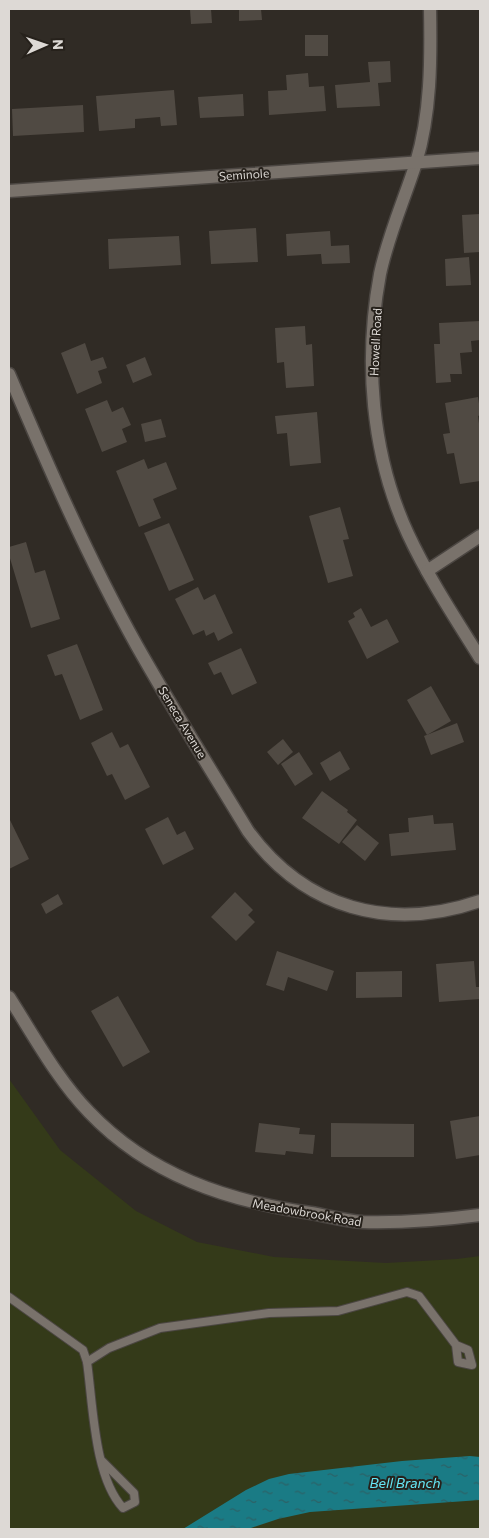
<svg xmlns="http://www.w3.org/2000/svg" width="489" height="1538" font-family="Commissioner,sans-serif">
<style>
.grass{fill:#343a19}
.water{fill:url(#water-ripples)}
.building{fill:#504a43}
.lines{fill:none;stroke-linecap:round;stroke-linejoin:round}
.service-casing{stroke:#4b4642;stroke-width:10}
.minor-casing{stroke:#4b4642;stroke-width:15}
.service{stroke:#79726b;stroke-width:8}
.minor{stroke:#79726b;stroke-width:12}
.labels{text-anchor:middle;dominant-baseline:central;stroke-width:4;stroke-linejoin:round;paint-order:stroke}
.street-label{font-size:12px;fill:#ddd9d5;stroke:#26211b}
.water-label{font-size:14px;font-style:italic;fill:#65e6f5;stroke:#26211b}
</style>
<defs>
<pattern id="water-ripples" width="26" height="14" patternUnits="userSpaceOnUse" patternTransform="scale(1.25)"><rect width="26" height="14" fill="#1a7b85"/><path d="M2 4q2-2 4 0t4 0M15 11q2-2 4 0t4 0" fill="none" stroke="#2c6166"/></pattern>
</defs>
<rect width="100%" height="100%" fill="#302b25"/>
<polygon class="grass" points="9,1079 60,1150 136,1211 197,1242 274,1257 386,1263 457,1259 480,1256 480,1529 9,1529"/>
<polygon class="water" points="470,1456 480,1457 480,1500 310,1512 278,1519 248,1529 183,1529 246,1490 269,1479 289,1474 402,1461"/>
<g class="building">
<polygon points="190,9 211,9 212,23 191,24"/>
<polygon points="239,9 261,9 262,20 239,21"/>
<rect x="305" y="35" width="23" height="21"/>
<polygon points="390,61 391,82 378,83 380,106 337,108 335,85 370,82 368,62"/>
<polygon points="308,73 309,87 324,86 326,111 269,115 268,91 287,90 286,75"/>
<polygon points="174,90 177,125 161,126 160,117 135,119 135,128 99,131 96,96"/>
<polygon points="243,94 244,116 200,118 198,97"/>
<polygon points="83,105 84,132 13,136 12,109"/>
<polygon points="480,214 480,252 464,253 462,215"/>
<polygon points="256,228 258,262 211,264 209,231"/>
<polygon points="330,231 331,246 349,245 350,263 322,264 321,254 287,256 286,234"/>
<polygon points="179,236 181,265 109,269 108,239"/>
<polygon points="469,257 471,285 446,286 445,259"/>
<polygon points="480,321 480,340 471,341 472,352 460,353 462,374 450,374 451,382 436,383 434,344 440,344 439,323"/>
<polygon points="305,326 306,345 312,344 314,386 286,388 284,362 277,363 275,328"/>
<polygon points="85,343 91,361 103,357 107,368 98,371 102,383 77,394 61,353"/>
<polygon points="145,357 152,375 133,383 126,365"/>
<polygon points="478,397 480,410 480,415 478,416 480,431 480,481 460,484 454,453 447,454 443,434 450,433 445,403"/>
<polygon points="107,400 112,412 123,407 131,425 122,429 127,442 102,452 85,409"/>
<polygon points="317,412 321,463 290,466 287,433 277,434 275,416"/>
<polygon points="161,419 166,437 145,442 141,424"/>
<polygon points="144,459 148,469 166,462 177,489 153,499 161,518 139,527 116,471"/>
<polygon points="340,507 349,539 343,540 353,576 328,583 309,516"/>
<polygon points="169,523 194,580 169,591 144,533"/>
<polygon points="26,542 35,573 45,570 60,619 31,628 9,555 9,547"/>
<polygon points="198,587 204,600 215,594 233,633 218,641 214,632 206,636 204,630 193,635 175,599"/>
<polygon points="361,608 371,627 387,619 399,642 367,659 348,621 355,617 353,613"/>
<polygon points="77,644 103,710 80,720 62,674 55,676 47,655"/>
<polygon points="241,648 257,683 232,695 221,672 214,675 208,663"/>
<polygon points="431,686 451,721 427,735 407,700"/>
<polygon points="457,723 464,742 431,755 424,736"/>
<polygon points="112,732 120,748 128,744 150,787 125,800 112,774 107,776 91,743"/>
<polygon points="283,739 293,752 278,765 267,752"/>
<polygon points="340,751 350,769 330,781 320,763"/>
<polygon points="299,752 313,774 295,786 281,764"/>
<polygon points="322,791 348,810 347,812 357,820 339,844 302,818"/>
<polygon points="433,815 434,824 453,823 456,850 391,856 389,834 409,832 408,818"/>
<polygon points="168,817 177,835 185,831 194,849 163,865 145,829"/>
<polygon points="9,818 29,859 9,869"/>
<polygon points="357,825 379,843 365,861 342,842"/>
<polygon points="235,892 253,910 248,915 255,922 236,941 211,917"/>
<polygon points="58,894 63,904 46,914 41,904"/>
<polygon points="277,951 334,971 327,991 288,977 284,991 266,985"/>
<polygon points="474,961 476,987 480,987 480,999 439,1002 436,964"/>
<polygon points="402,971 402,997 356,998 356,972"/>
<polygon points="118,996 150,1052 123,1067 91,1011"/>
<polygon points="480,1116 480,1155 456,1159 450,1121"/>
<polygon points="259,1123 300,1128 299,1134 315,1135 313,1154 286,1151 285,1155 255,1152"/>
<polygon points="331,1123 414,1124 414,1157 331,1157"/>
</g>
<g class="lines">
<defs>
<g id="service">
<polyline points="9,1297 83,1350 87,1362"/>
<path d="M 101,1460 L 134,1493 L 135,1502 L 123,1508 C 94,1477 93,1404 87,1362 L 109,1348 L 160,1328 L 269,1313 L 338,1311 L 407,1292 L 419,1296 L 456,1345 L 468,1350 L 472,1365 L 458,1362 L 456,1345"/>
</g>
<g id="minor">
<path d="M 430,9 C 431,60 431,113 416,163 C 404,200 388,236 380,274 C 364,360 371,454 408,534 C 428,577 455,618 480,658"/>
<polyline points="9,191 480,158"/>
<path d="M 9,374 C 48,466 88,558 137,646 C 172,708 211,770 248,831 C 305,909 390,932 480,901"/>
<polyline points="427,571 480,536"/>
<path d="M 9,997 C 34,1036 57,1079 89,1112 C 149,1175 227,1201 311,1213 C 328,1216 346,1221 363,1222 C 403,1223 441,1220 480,1215"/>
</g>
</defs>
<use href="#service" class="service-casing"/>
<use href="#minor" class="minor-casing"/>
<use href="#service" class="service"/>
<use href="#minor" class="minor"/>
</g>
<g class="labels">
<g class="street-label">
<text transform="translate(244 174) rotate(-4)">Seminole</text>
<text transform="translate(375 342) rotate(-87)">Howell Road</text>
<text transform="translate(183 722) rotate(59)">Seneca Avenue</text>
<text transform="translate(307 1212) rotate(10)">Meadowbrook Road</text>
</g>
<g class="water-label">
<text x="405" y="1482">Bell Branch</text>
</g>
</g>
<rect width="489" height="1538" fill="none" stroke="#ddd9d5" stroke-width="20"/>
<g transform="translate(45 45) rotate(88)" stroke="#26211b" stroke-width="4" paint-order="stroke">
<path d="M0-4L9 19L0 12L-9 19Z" fill="#ddd9d5"/>
<text y="-8" font-size="14" font-weight="bold" text-anchor="middle" fill="#ddd9d5">N</text>
</g>
</svg>
